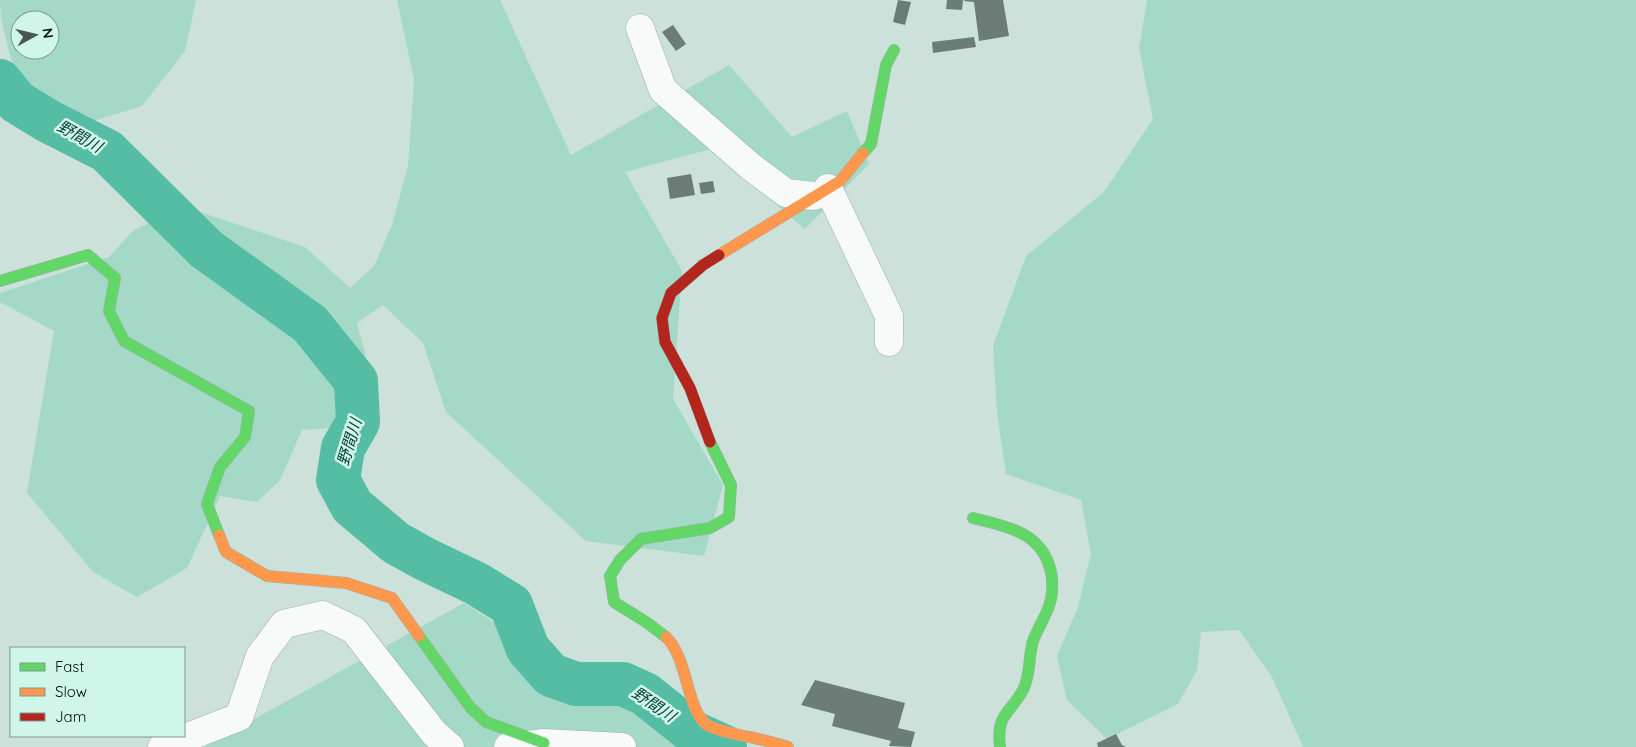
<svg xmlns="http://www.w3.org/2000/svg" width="1636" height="747" font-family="Quicksand,'Noto Sans JP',sans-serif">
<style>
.green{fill:#a4d9c8;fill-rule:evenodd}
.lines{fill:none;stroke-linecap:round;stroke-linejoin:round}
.river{stroke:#55bda4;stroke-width:44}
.building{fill:#6c7d78}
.street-casing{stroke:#9fb0aa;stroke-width:29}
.fast-casing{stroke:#9fb0aa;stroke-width:12}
.slow-casing{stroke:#9fb0aa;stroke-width:12}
.jam-casing{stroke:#9fb0aa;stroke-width:12}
.street{stroke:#f7faf9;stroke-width:28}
.fast{stroke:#63d668;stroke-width:11}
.slow{stroke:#ff974d;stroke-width:11}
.jam{stroke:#b3261e;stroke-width:11}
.labels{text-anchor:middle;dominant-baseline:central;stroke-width:5;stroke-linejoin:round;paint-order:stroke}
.water-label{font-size:16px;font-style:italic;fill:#043f32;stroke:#d0f6e9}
</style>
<rect width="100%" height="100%" fill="#cbe1d9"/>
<g class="green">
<path d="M 0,0 L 196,0 L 185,51 L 142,106 L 84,124 L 42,101 L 14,71 L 1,19 ZM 20,20 L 50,20 L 50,50 L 20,50 Z"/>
<polygon points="397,0 500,0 571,155 729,65 792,137 847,111 869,164 805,229 711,149 625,172 682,271 673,399 723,485 704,556 586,541 446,412 423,343 383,305 357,323 374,387 343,427 302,430 280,480 257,502 220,496 187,568 137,597 93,572 27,493 54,331 0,302 0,293 109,257 133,231 182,206 305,247 350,288 374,266 392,225 408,166 414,80"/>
<polygon points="1147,0 1636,0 1636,747 1303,747 1272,677 1239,630 1201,632 1197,670 1178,704 1107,739 1067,700 1057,656 1078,607 1091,554 1081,500 1006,474 997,412 993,346 1026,256 1104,192 1153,119 1139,48"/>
<polygon points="464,603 686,747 204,747"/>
</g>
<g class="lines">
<polyline class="river" points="0,81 17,102 48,121 107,151 206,249 310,324 356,381 358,422 343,448 338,480 352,506 396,543 425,559 477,584 511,605 528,649 551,675 576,684 623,684 645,694 694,733 725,747"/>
</g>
<g class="building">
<polygon points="898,0 911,2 905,25 893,22"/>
<polygon points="947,0 963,0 962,10 946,9"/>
<polygon points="965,0 1003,0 1009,36 979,41 974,2 964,1"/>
<polygon points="673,25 686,44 676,51 662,32"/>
<polygon points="974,37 976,47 933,53 932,42"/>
<polygon points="691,174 695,195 670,199 667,178"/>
<polygon points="713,181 715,192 701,194 699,183"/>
<polygon points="815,680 905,703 898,728 915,732 911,747 889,746 891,741 832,726 835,714 801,705"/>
<polygon points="1116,734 1122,745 1126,747 1098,747 1097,743"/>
</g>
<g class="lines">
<defs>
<g id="street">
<polyline points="640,28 663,90 750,166 786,193 814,196"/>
<polyline points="828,188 889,316 889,342"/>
<polyline points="162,747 239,717 260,656 284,624 323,615 354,630 434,733 450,747"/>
<polyline points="508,747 544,743 622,747"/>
</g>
<g id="fast">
<polyline points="863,153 871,144 886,65 894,50"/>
<polyline points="0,281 88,255 115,278 109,311 124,341 249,411 245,437 220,467 207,504 219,535"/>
<path d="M 973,518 C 1004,526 1038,531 1049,565 C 1053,576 1053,588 1051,599 C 1048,614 1038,627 1033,641 C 1028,657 1031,675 1023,690 C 1009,715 996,714 1000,747"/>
<polyline points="419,636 470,707 486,722 544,743"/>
<polyline points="666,637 646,622 614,602 610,576 620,560 641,539 710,528 729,517 731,485 710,442"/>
</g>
<g id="slow">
<polyline points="719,255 840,181 863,153"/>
<polyline points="219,535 226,552 267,576 346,583 392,598 419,636"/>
<path d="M 666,637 C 689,659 686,713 709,726 C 717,730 727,732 735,734 C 753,738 771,741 788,747"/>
</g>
<polyline id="jam" points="710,442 690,388 665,342 662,318 671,293 703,265 719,255"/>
</defs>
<use href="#street" class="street-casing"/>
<use href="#fast" class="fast-casing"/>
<use href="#slow" class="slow-casing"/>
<use href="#jam" class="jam-casing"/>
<use href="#street" class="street"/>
<use href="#fast" class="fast"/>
<use href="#slow" class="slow"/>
<use href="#jam" class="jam"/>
</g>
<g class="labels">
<g class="water-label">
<text transform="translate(80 136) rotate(29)">野間川</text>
<text transform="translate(349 442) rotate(-73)">野間川</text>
<text transform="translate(654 704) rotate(34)">野間川</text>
</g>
</g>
<rect x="10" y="647" width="175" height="90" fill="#d0f6e9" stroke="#7e9a90"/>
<rect x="20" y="663" width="25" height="8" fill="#63d668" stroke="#7e9a90"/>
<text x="55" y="672" font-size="15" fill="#030f0b">Fast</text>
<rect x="20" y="688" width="25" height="8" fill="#ff974d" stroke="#7e9a90"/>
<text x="55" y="697" font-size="15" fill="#030f0b">Slow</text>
<rect x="20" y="713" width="25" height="8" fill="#b3261e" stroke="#7e9a90"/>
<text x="55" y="722" font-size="15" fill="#030f0b">Jam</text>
<g transform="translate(35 35) rotate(82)"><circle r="24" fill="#d0f6e9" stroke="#7e9a90"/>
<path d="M0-4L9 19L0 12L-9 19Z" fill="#495853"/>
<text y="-8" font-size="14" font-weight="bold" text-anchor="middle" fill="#030f0b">N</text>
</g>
</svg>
